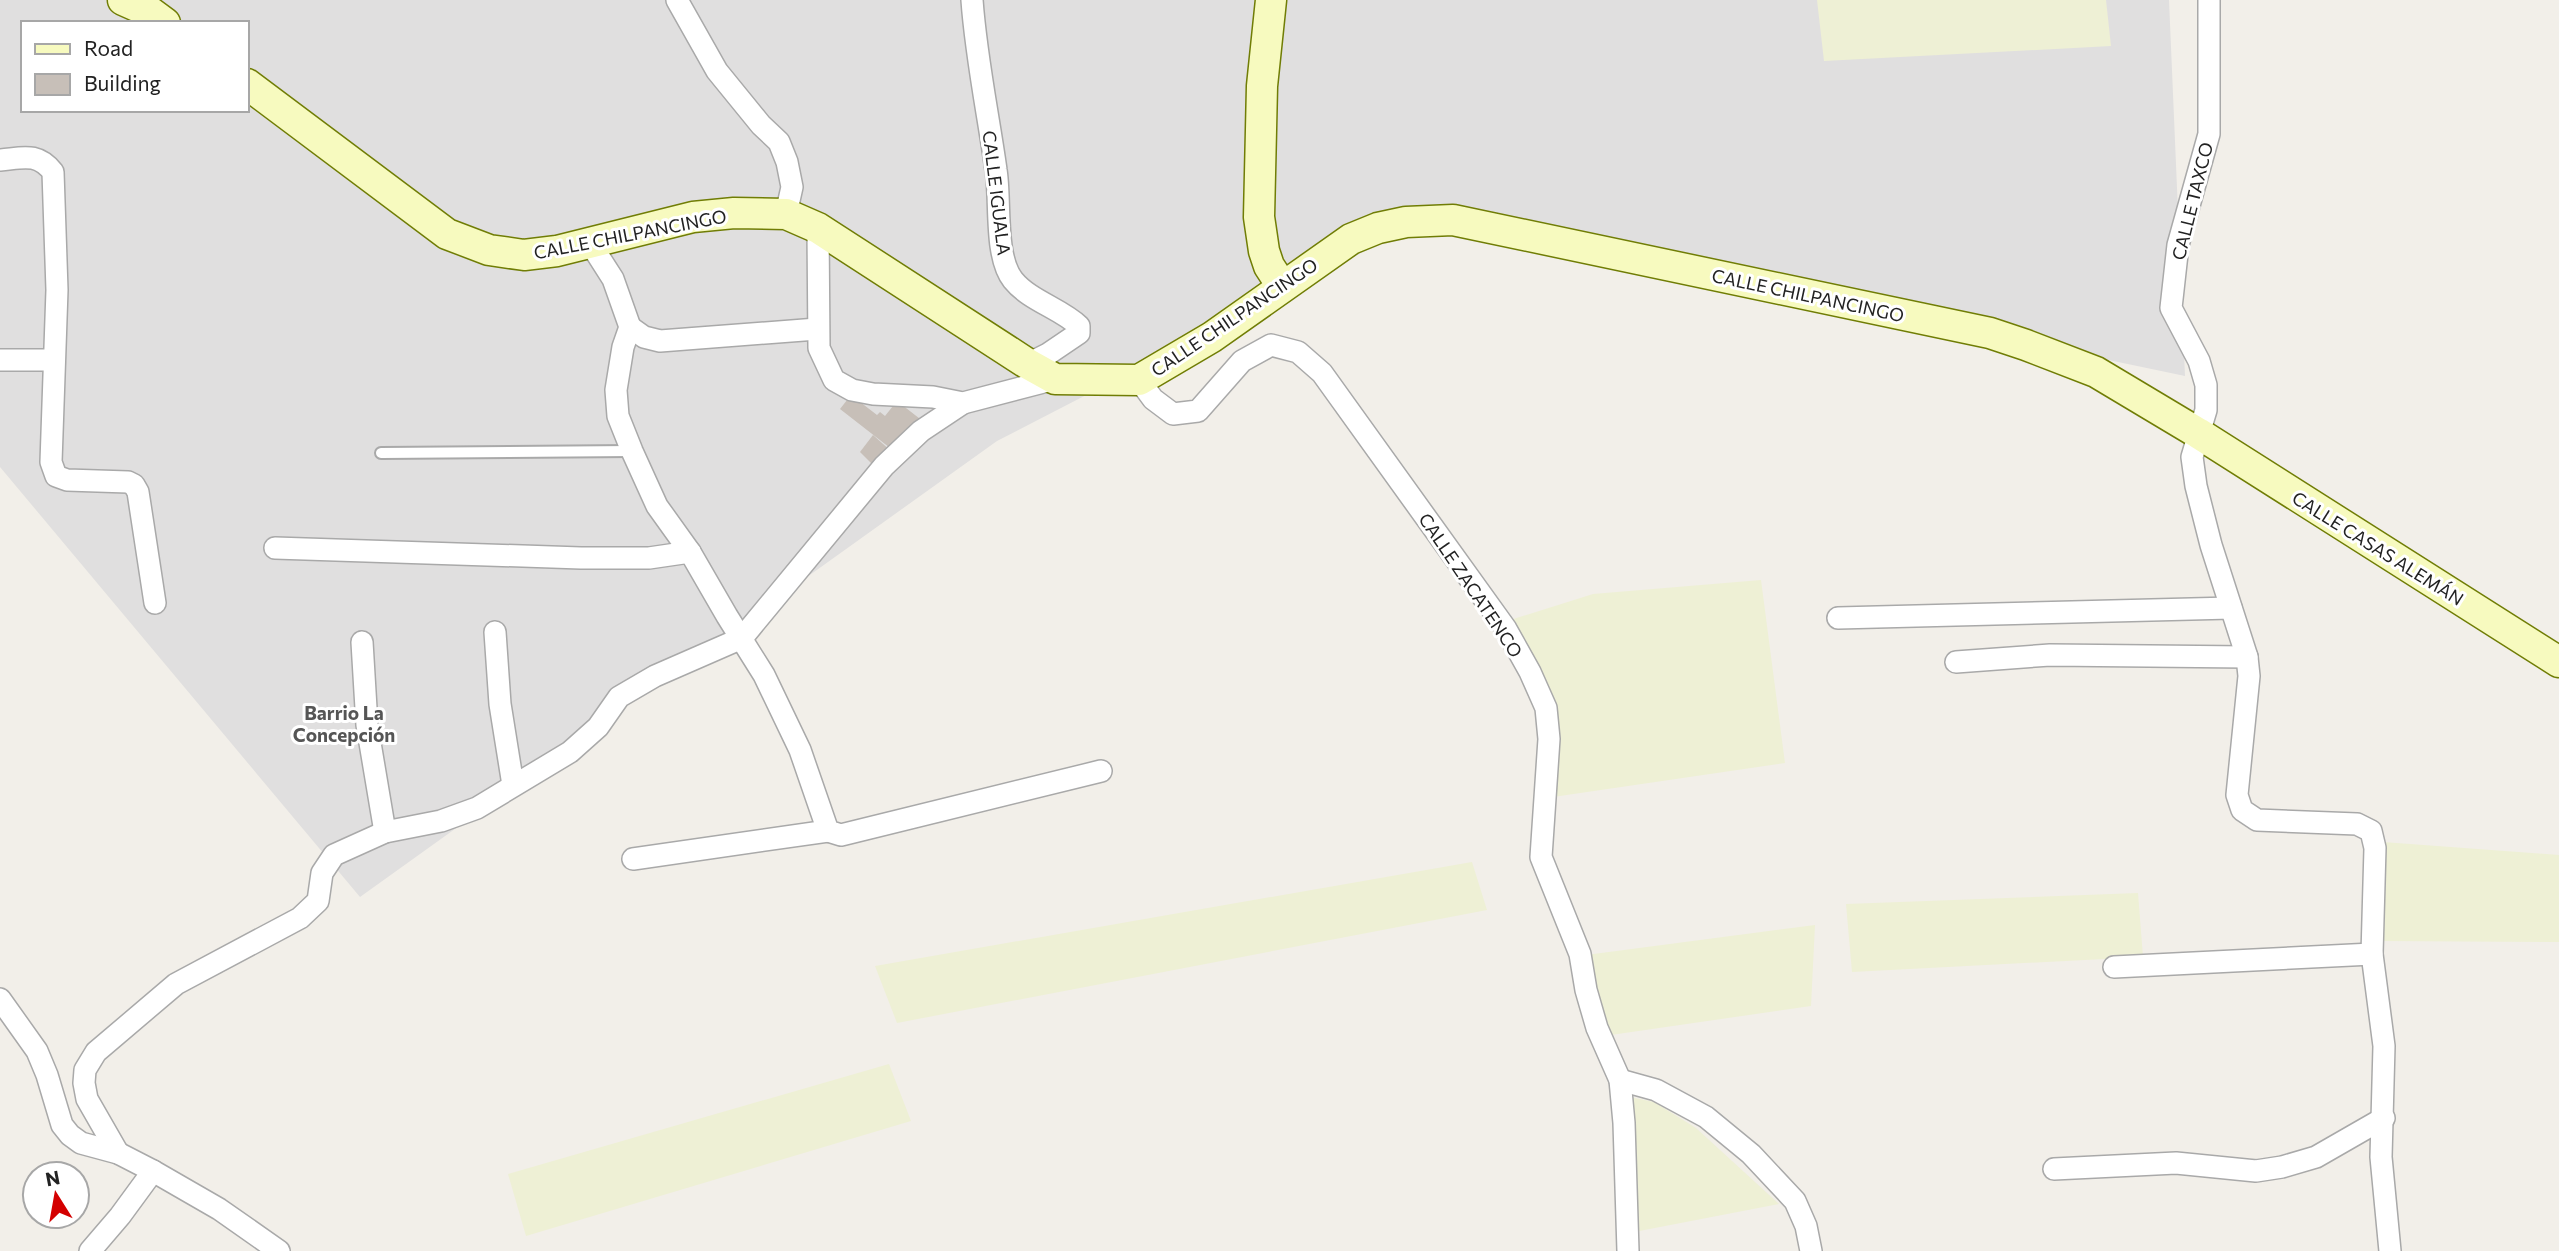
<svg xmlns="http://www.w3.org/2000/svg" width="2559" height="1251" font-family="Commissioner,sans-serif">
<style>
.residential{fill:#e0dfdf;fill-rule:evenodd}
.farmland{fill:#eef0d5}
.building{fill:#c7bfb8}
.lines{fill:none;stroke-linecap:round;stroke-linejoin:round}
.lane-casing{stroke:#a9a9a9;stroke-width:14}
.street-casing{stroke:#a9a9a9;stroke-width:24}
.secondary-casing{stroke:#707d05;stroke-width:33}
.lane{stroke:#fff;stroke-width:10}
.street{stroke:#fff;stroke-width:21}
.secondary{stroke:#f7fabf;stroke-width:30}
.labels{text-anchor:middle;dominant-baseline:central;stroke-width:6;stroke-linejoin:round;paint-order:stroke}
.street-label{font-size:18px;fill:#222;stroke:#fff}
.neighbourhood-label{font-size:19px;font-weight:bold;fill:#555;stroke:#fff}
</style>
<rect width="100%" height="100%" fill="#f2efe9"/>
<path class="residential" d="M 0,0 L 2169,0 L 2185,376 L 1429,218 L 997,441 L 360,897 L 0,467 ZM 23,23 L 247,23 L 247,110 L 23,110 Z"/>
<g class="farmland">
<polygon points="1817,0 2106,0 2111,46 1824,61"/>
<polygon points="1761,580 1785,763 1553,797 1556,715 1507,621 1593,594"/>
<polygon points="2383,842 2559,855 2559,942 2380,941"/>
<polygon points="1472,862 1487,910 897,1023 875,966"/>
<polygon points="2138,893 2143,957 1852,972 1846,904"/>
<polygon points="1815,925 1811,1006 1604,1036 1586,955"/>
<polygon points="889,1064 911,1121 526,1236 508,1174"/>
<polygon points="1630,1097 1654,1102 1696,1128 1779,1204 1629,1233"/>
</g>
<g class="building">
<polygon points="851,395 877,415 880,412 885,416 897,401 924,422 894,451 840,409"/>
<polygon points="873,435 892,452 876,468 860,452"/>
</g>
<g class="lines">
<defs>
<polyline id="lane" points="381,453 632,451"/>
<g id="street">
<polyline points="677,0 717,71 761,125 779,142 787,162 792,187 786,214"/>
<path d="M 972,0 C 976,57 988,113 996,170 C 1001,200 994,256 1013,280 C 1030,301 1060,308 1079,326 L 1079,333 L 1048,354 L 1028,364"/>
<polyline points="2209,0 2209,134 2178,245 2171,308 2199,361 2206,385 2206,410 2192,457 2196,486 2211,545 2247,657 2249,676 2237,795 2242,810 2257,820 2357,824 2371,831 2375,848 2372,954 2384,1046 2381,1157 2390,1251"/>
<path d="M 0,160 C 23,158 37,152 53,172 L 57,290 L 51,462 L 56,476 L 67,480 L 128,482 L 134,485 L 138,492 L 155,603"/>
<polyline points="818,228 819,348 834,380 852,390 873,394 933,397 963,403 1055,379"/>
<polyline points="590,243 613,279 630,327 623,347 616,390 618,416 632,451 657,506 690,552 727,616 764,675 800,750 828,831 841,835 1101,771"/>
<polyline points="630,327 644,337 660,341 817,329"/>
<polyline points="0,360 53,360"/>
<polyline points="1139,380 1153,399 1173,414 1198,411 1242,361 1271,345 1298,352 1322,373 1506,629 1530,672 1546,708 1549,739 1541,857 1580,954 1586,990 1597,1028 1620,1080 1624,1123 1628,1251"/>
<polyline points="275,548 581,558 649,558 690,552"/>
<polyline points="1838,618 2231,608"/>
<polyline points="495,632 500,704 513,785"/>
<polyline points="362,642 367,725 385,832"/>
<polyline points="1956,662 2050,655 2247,657"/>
<polyline points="633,859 828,831"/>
<polyline points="2114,967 2372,954"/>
<polyline points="0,999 37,1051 47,1075 62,1125 70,1135 81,1143 118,1153 153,1171 219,1209 279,1251"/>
<polyline points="1620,1080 1656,1090 1706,1117 1751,1154 1795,1201 1806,1226 1811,1251"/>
<polyline points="118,1153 87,1099 84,1083 85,1070 96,1052 176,984 300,918 318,901 322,873 334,855 385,832 441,821 477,808 570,752 598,727 619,697 655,676 742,638 884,466 921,431 963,403"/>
<polyline points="2054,1169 2176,1163 2256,1171 2282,1167 2316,1157 2384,1118"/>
<polyline points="90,1251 120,1216 153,1171"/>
</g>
<g id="secondary">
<polyline points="123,0 150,12 165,23"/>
<polyline points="1271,0 1262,86 1259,217 1264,251 1269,266 1282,286"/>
<polyline points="247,84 447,234 489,250 524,255 557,251 693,217 734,213 786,214 818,228 1028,364 1055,379 1139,380 1212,337 1351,239 1378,228 1406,222 1453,220 1990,333 2026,345 2096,372 2198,433 2559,662"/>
</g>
</defs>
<use href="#lane" class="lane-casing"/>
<use href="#street" class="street-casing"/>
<use href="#secondary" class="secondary-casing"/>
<use href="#lane" class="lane"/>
<use href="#street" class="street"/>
<use href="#secondary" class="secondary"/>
</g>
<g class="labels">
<g class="street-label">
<text transform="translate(997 193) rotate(83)">CALLE IGUALA</text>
<text transform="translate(2192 201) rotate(-76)">CALLE TAXCO</text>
<text transform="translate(630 234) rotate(-11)">CALLE CHILPANCINGO</text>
<text transform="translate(1808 295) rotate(12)">CALLE CHILPANCINGO</text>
<text transform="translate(1234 317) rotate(-34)">CALLE CHILPANCINGO</text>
<text transform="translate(2378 548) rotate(32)">CALLE CASAS ALEMÁN</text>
<text transform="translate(1471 585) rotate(56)">CALLE ZACATENCO</text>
</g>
<g class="neighbourhood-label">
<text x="344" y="712">Barrio La<tspan x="344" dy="22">Concepción</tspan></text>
</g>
</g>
<rect x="21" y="21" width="228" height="91" fill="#ffffff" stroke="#a7a7a7" stroke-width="2"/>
<rect x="35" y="44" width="35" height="10" fill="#f7fabf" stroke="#a7a7a7" stroke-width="2"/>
<text x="84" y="56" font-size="21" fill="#222222">Road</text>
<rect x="35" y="74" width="35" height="21" fill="#c7bfb8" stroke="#a7a7a7" stroke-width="2"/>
<text x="84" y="91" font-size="21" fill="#222222">Building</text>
<g transform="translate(56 1195) rotate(349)"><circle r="33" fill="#ffffff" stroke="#a7a7a7" stroke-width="2"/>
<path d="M0-5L12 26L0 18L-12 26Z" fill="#d40000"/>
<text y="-10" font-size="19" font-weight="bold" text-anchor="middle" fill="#222222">N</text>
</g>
</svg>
